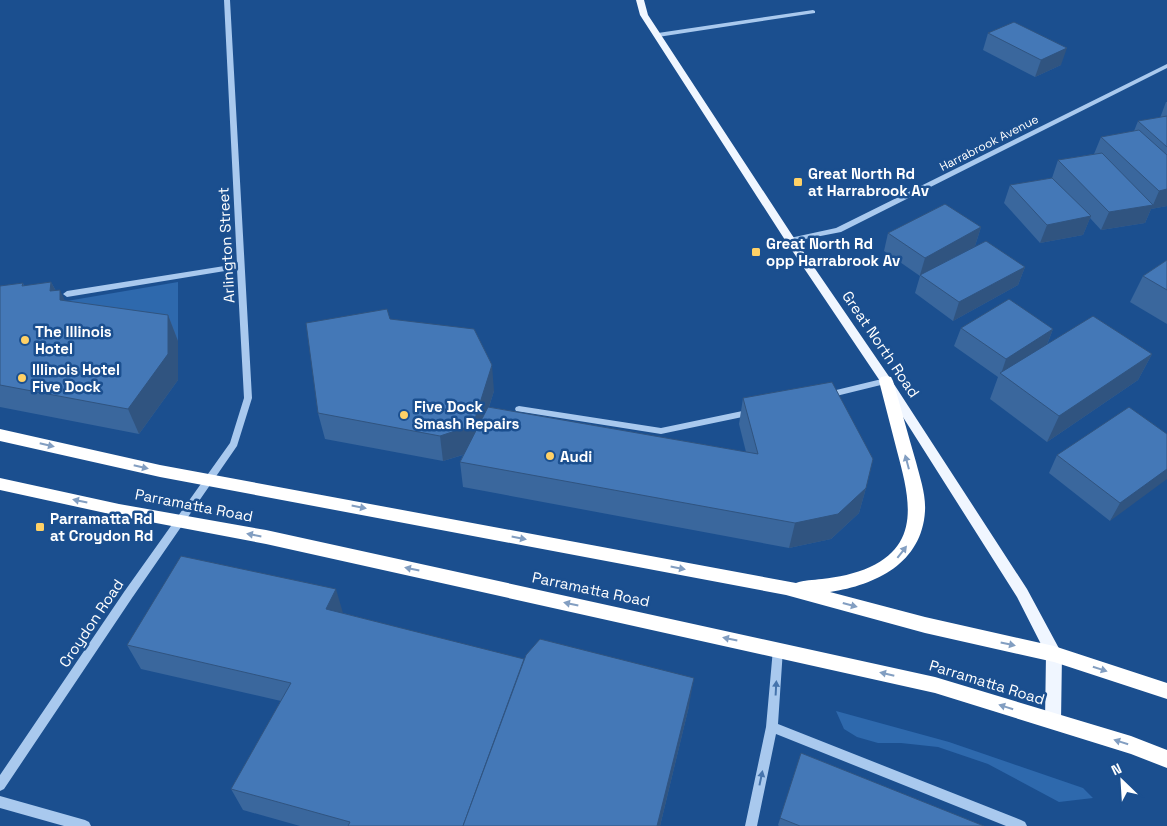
<svg xmlns="http://www.w3.org/2000/svg" width="1167" height="826" font-family="'Space Grotesk',sans-serif">
<style>
.green{fill:#2e69ad}
.lines{fill:none;stroke-linecap:round;stroke-linejoin:round}
.minor{fill:#a9c9ee;fill-rule:evenodd}
.major{fill:#f0f6ff;fill-rule:evenodd}
.highway{fill:#fff;fill-rule:evenodd}
.wall{fill:#3a679d}
.shaded-wall{fill:#305480}
.building{fill:#4478b7;stroke:#305480}
.oneway{fill:#829ec1}
.oneway2{fill:#4674ac}
.poi-dot{fill:#ffd166;stroke:#1b4f8f;stroke-width:2}
.labels{text-anchor:middle;dominant-baseline:central;stroke-width:5;stroke-linejoin:round;paint-order:stroke}
.far-street-label{font-size:12px;fill:#fff;stroke:#1b4f8f}
.poi-label{font-size:15px;font-weight:bold;fill:#fff;stroke:#1b4f8f;text-anchor:start}
.street-label{font-size:15px;fill:#fff;stroke:#1b4f8f}
</style>
<rect width="100%" height="100%" fill="#1b4f8f"/>
<g class="green">
<polygon points="178,282 178,341 72,326 61,302"/>
<polygon points="836,711 949,742 1083,788 1093,798 1059,802 988,764 938,747 901,743 878,743 857,737 844,729"/>
</g>
<g class="lines">
<g class="minor">
<polygon points="224,0 230,0 252,398 237,446 132,598 4,789 0,791 0,775 124,592 230,443 244,398 237,269 67,297 63,294 67,291 237,264"/>
<polygon points="813,10 815,11 815,13 658,37 655,35 658,33"/>
<polygon points="1167,64 1167,68 841,232 790,242 786,240 790,238 836,228"/>
<polygon points="886,378 890,381 889,383 828,398 824,395 828,392"/>
<polygon points="519,406 661,428 752,409 756,412 752,415 661,434 516,411 515,409 516,407"/>
<polygon points="778,644 782,646 783,649 778,724 1021,820 1025,822 1027,826 1006,826 776,734 757,826 745,826 766,727 773,649 774,646"/>
<polygon points="0,796 85,820 89,822 91,826 64,826 0,808"/>
</g>
<polygon class="major" points="636,0 644,0 648,15 794,238 890,378 1027,589 1062,654 1061,721 1059,726 1053,728 1047,726 1045,721 1046,654 1017,597 882,384 785,240 640,15"/>
<g class="highway">
<path d="M 886,376 L 891,377 L 893,381 C 901,408 908,435 916,462 C 920,478 926,494 925,511 C 922,563 876,585 830,592 L 925,617 L 1054,646 L 1167,683 L 1167,699 L 1054,662 L 925,633 L 786,595 L 160,477 L 0,441 L 0,429 L 160,465 L 796,583 C 804,580 813,580 822,579 C 838,577 855,574 870,567 C 922,543 909,496 897,451 C 891,428 885,404 879,381 L 881,377 Z"/>
<polygon points="0,478 119,504 266,530 935,677 1131,736 1167,750 1167,768 1131,754 935,693 266,544 119,516 0,490"/>
</g>
</g>
<g class="wall">
<polygon points="988,33 1061,65 1035,77 983,50"/>
<polygon points="1166,102 1167,102 1167,206 1151,209 1145,223 1101,230 1090,218 1083,235 1040,243 1004,203 1010,185 1052,178 1058,160 1094,154 1101,137 1134,131 1138,121 1160,118"/>
<polygon points="981,227 975,246 956,256 1025,267 1018,285 953,321 915,293 920,276 884,251 888,233"/>
<polygon points="1167,260 1167,324 1130,302 1143,276"/>
<polygon points="51,282 56,291 65,301 168,315 178,341 178,380 139,434 0,407 0,286 23,283 24,286"/>
<polygon points="390,319 494,391 489,407 746,452 739,424 743,398 866,488 859,513 831,539 789,548 463,487 460,462 463,455 443,461 325,439 318,413"/>
<polygon points="961,328 1053,329 1047,345 1152,354 1138,380 1047,442 990,399 998,377 954,346"/>
<polygon points="1167,434 1110,521 1049,473 1057,455"/>
<polygon points="343,613 689,706 660,826 300,826 243,810 231,789 281,701 141,669 127,645"/>
<polygon points="801,753 984,826 779,826 778,825"/>
</g>
<g class="shaded-wall">
<polygon points="1067,48 1061,65 1035,77 1041,60"/>
<polygon points="1167,189 1167,206 1151,209 1145,223 1101,230 1109,212 1153,205 1159,191"/>
<polygon points="1091,216 1083,235 1040,243 1047,225"/>
<polygon points="981,227 975,246 921,275 920,275 925,258"/>
<polygon points="1025,267 1018,285 953,321 959,302"/>
<polygon points="51,282 60,299 60,290 72,316 50,291"/>
<polygon points="168,315 178,341 178,380 139,434 128,409"/>
<polygon points="1053,329 1046,347 1001,374 1006,359"/>
<polygon points="1152,354 1138,380 1047,442 1059,416"/>
<polygon points="492,365 494,391 475,451 443,461 440,436"/>
<polygon points="1167,469 1167,479 1110,521 1120,503"/>
<polygon points="866,488 859,513 831,539 789,548 795,523"/>
<polygon points="336,589 343,613 326,609"/>
<polygon points="694,678 689,706 660,826 657,826"/>
</g>
<g class="building">
<polygon points="1014,22 1067,48 1041,60 988,33"/>
<polygon points="1167,116 1167,147 1138,121"/>
<polygon points="1139,130 1167,155 1167,189 1159,191 1101,137"/>
<polygon points="1102,153 1153,205 1109,212 1058,160"/>
<polygon points="1052,178 1091,216 1047,225 1010,185"/>
<polygon points="945,204 981,227 925,258 888,233"/>
<polygon points="986,241 1025,267 959,302 920,275"/>
<polygon points="1167,260 1167,290 1143,276"/>
<polygon points="51,282 50,291 60,290 60,300 168,315 168,354 128,409 0,385 0,286 23,283 22,286"/>
<polygon points="1009,299 1053,329 1006,359 961,328"/>
<polygon points="387,309 390,319 474,329 492,365 473,425 440,436 318,413 306,323"/>
<polygon points="1093,316 1152,354 1059,416 1000,373"/>
<polygon points="832,382 873,459 866,488 838,514 795,523 460,462 488,407 758,454 743,398"/>
<polygon points="1129,407 1167,434 1167,469 1120,503 1057,455"/>
<polygon points="181,556 336,589 326,609 524,659 463,826 348,826 350,822 231,789 291,683 127,645"/>
<polygon points="540,639 694,678 657,826 463,826 526,655"/>
<polygon points="801,753 984,826 800,826 780,818"/>
</g>
<defs><path id="oneway-solid" d="M-6-.8H1V-3.2L6.5 0L1 3.2V.8H-6Z" transform="scale(1.25)"/></defs>
<g class="oneway">
<use href="#oneway-solid" transform="translate(47 445) rotate(13)"/>
<use href="#oneway-solid" transform="translate(907 462) rotate(-105)"/>
<use href="#oneway-solid" transform="translate(141 467) rotate(13)"/>
<use href="#oneway-solid" transform="translate(80 501) rotate(-168)"/>
<use href="#oneway-solid" transform="translate(359 507) rotate(11)"/>
<use href="#oneway-solid" transform="translate(254 535) rotate(-169)"/>
<use href="#oneway-solid" transform="translate(519 538) rotate(11)"/>
<use href="#oneway-solid" transform="translate(902 552) rotate(-52)"/>
<use href="#oneway-solid" transform="translate(678 568) rotate(11)"/>
<use href="#oneway-solid" transform="translate(412 569) rotate(-168)"/>
<use href="#oneway-solid" transform="translate(571 604) rotate(-168)"/>
<use href="#oneway-solid" transform="translate(850 605) rotate(15)"/>
<use href="#oneway-solid" transform="translate(730 639) rotate(-168)"/>
<use href="#oneway-solid" transform="translate(1008 644) rotate(12)"/>
<use href="#oneway-solid" transform="translate(1100 669) rotate(18)"/>
<use href="#oneway-solid" transform="translate(887 674) rotate(-167)"/>
<use href="#oneway-solid" transform="translate(1006 707) rotate(-163)"/>
<use href="#oneway-solid" transform="translate(1121 742) rotate(-163)"/>
</g>
<g class="oneway2">
<use href="#oneway-solid" transform="translate(776 688) rotate(-87)"/>
<use href="#oneway-solid" transform="translate(761 778) rotate(-78)"/>
</g>
<g class="poi-dot">
<rect x="793" y="177" width="10" height="10" rx="2.5"/>
<rect x="751" y="247" width="10" height="10" rx="2.5"/>
<circle cx="25" cy="340" r="5"/>
<circle cx="22" cy="378" r="5"/>
<circle cx="404" cy="415" r="5"/>
<circle cx="550" cy="456" r="5"/>
<rect x="35" y="522" width="10" height="10" rx="2.5"/>
</g>
<g class="labels">
<g class="far-street-label">
<text transform="translate(989 143) rotate(-27)">Harrabrook Avenue</text>
</g>
<g class="poi-label">
<text x="808" y="173">Great North Rd<tspan x="808" dy="17">at Harrabrook Av</tspan></text>
<text x="766" y="243">Great North Rd<tspan x="766" dy="17">opp Harrabrook Av</tspan></text>
<text x="35" y="331">The Illinois<tspan x="35" dy="17">Hotel</tspan></text>
<text x="32" y="369">Illinois Hotel<tspan x="32" dy="17">Five Dock</tspan></text>
<text x="414" y="406">Five Dock<tspan x="414" dy="17">Smash Repairs</tspan></text>
<text x="560" y="456">Audi</text>
<text x="50" y="518">Parramatta Rd<tspan x="50" dy="17">at Croydon Rd</tspan></text>
</g>
<g class="street-label">
<text transform="translate(226 245) rotate(-93)">Arlington Street</text>
<text transform="translate(881 344) rotate(56)">Great North Road</text>
<text transform="translate(194 505) rotate(11)">Parramatta Road</text>
<text transform="translate(591 589) rotate(12)">Parramatta Road</text>
<text transform="translate(91 623) rotate(-56)">Croydon Road</text>
<text transform="translate(987 682) rotate(17)">Parramatta Road</text>
</g>
</g>
<g transform="translate(1122 781) rotate(335)" stroke="#1b4f8f" stroke-width="4" paint-order="stroke">
<path d="M0-4L9 19L0 12L-9 19Z" fill="#ffffff"/>
<text y="-8" font-size="14" font-weight="bold" text-anchor="middle" fill="#ffffff">N</text>
</g>
</svg>
